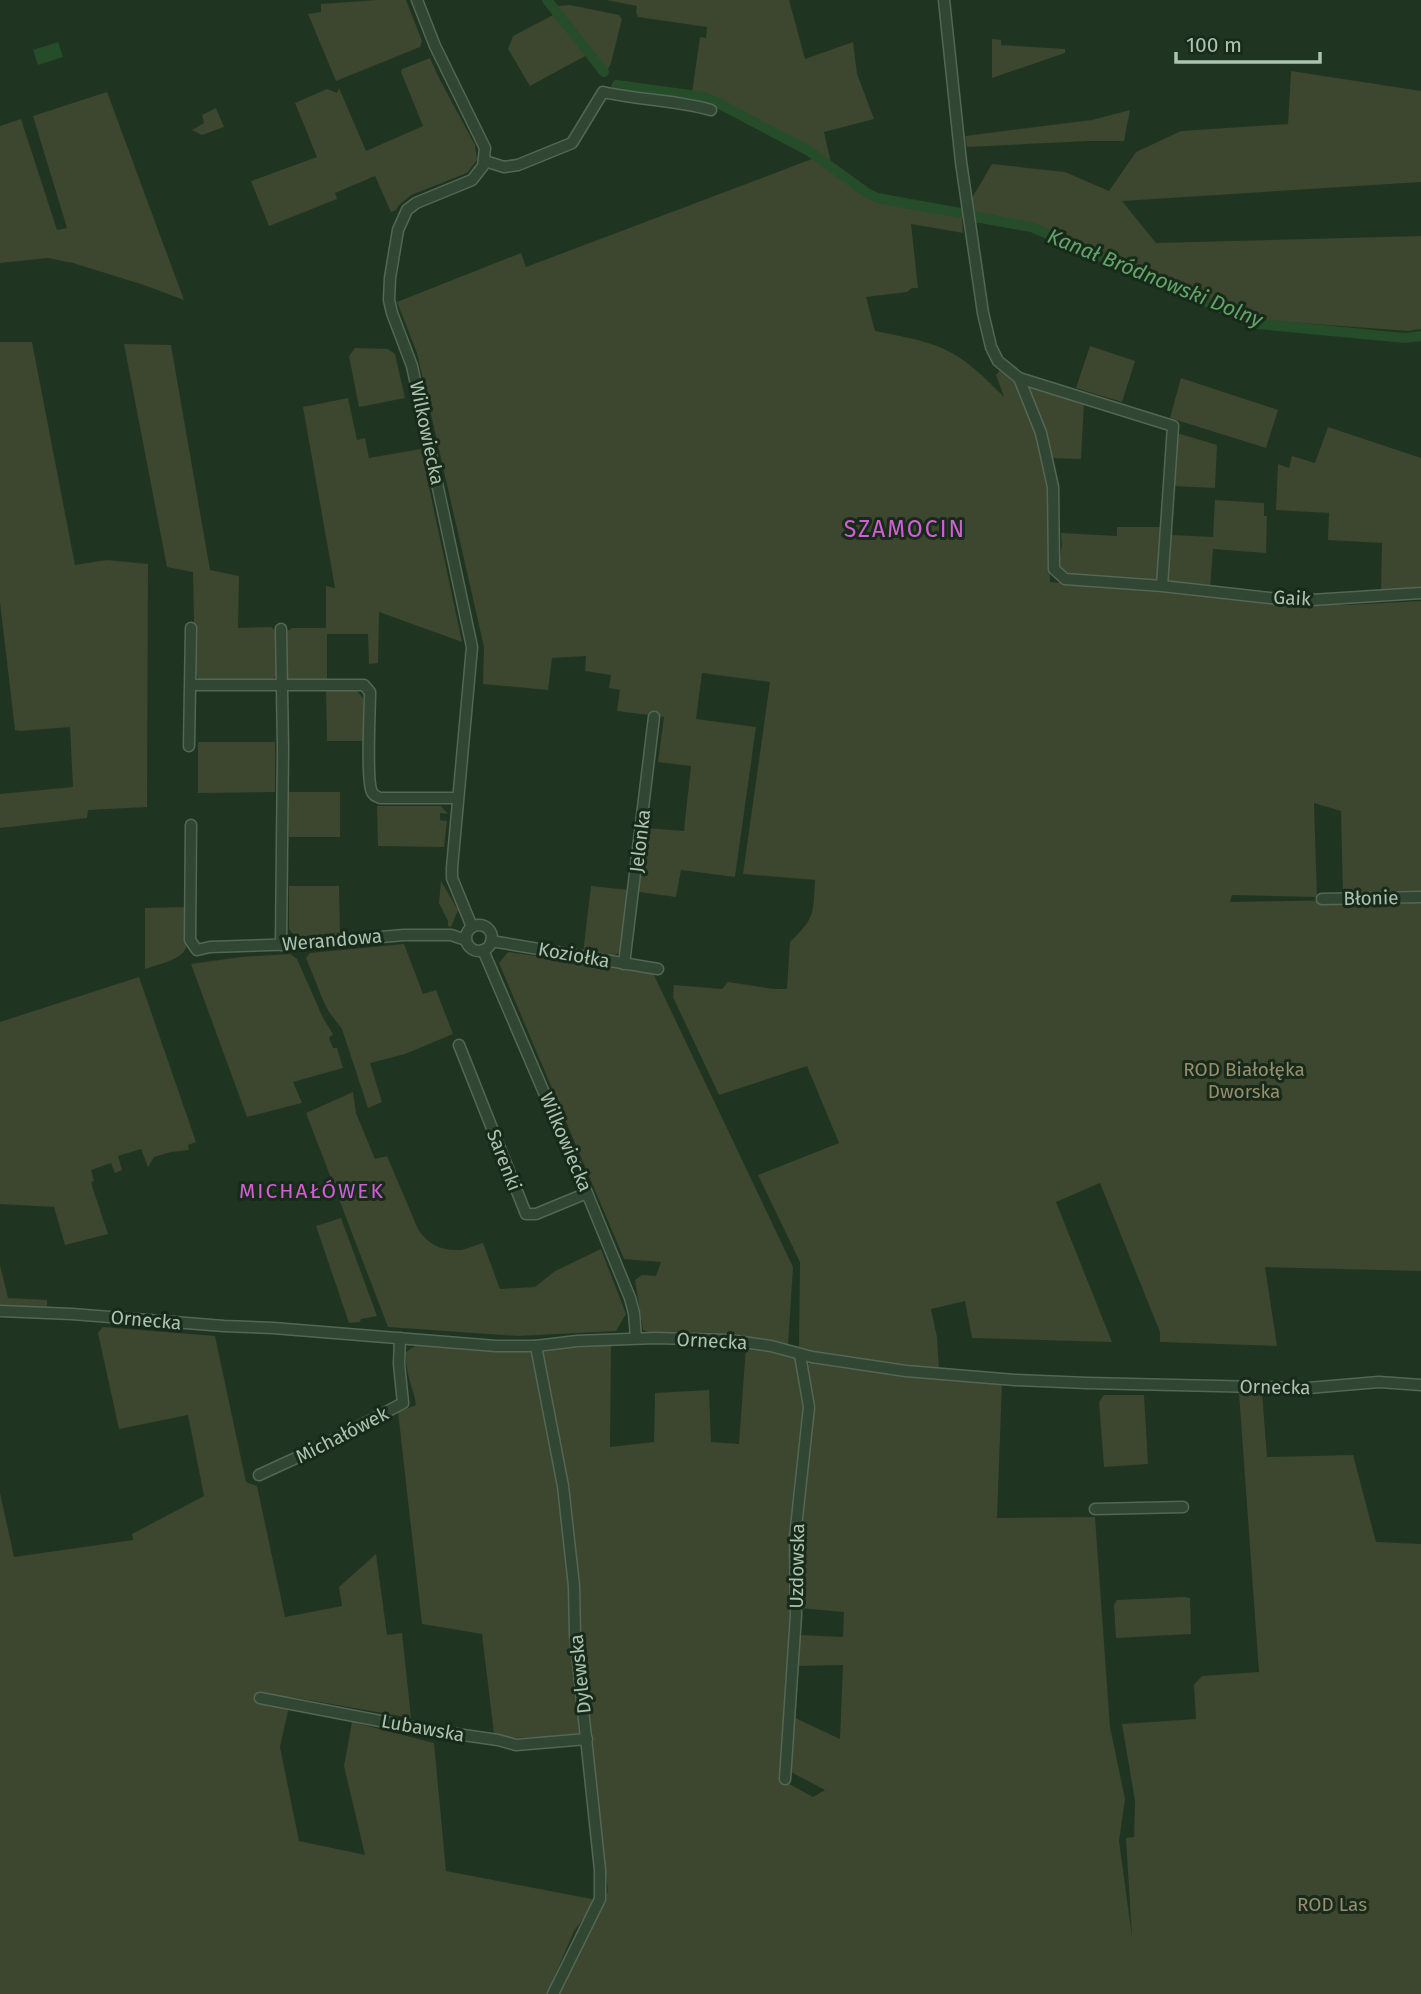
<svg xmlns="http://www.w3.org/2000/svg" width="1421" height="1994" font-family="'Fira Sans',sans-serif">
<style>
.green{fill:#3d462e}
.water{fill:#264d2a}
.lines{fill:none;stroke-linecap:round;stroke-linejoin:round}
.canal{stroke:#264d2a;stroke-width:10}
.minor-casing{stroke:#536755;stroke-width:13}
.minor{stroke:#324634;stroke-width:10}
.labels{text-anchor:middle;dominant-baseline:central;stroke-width:6;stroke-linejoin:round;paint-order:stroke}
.street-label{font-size:19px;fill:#acc3af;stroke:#182a1a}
.park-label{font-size:19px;fill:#988d6c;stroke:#182a1a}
.water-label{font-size:21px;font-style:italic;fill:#64a36a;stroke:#182a1a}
.neighbourhood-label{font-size:21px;letter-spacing:2px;fill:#d05fd5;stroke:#182a1a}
.quarter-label{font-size:23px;letter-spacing:2px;fill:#d05fd5;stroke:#182a1a}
</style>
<rect width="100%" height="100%" fill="#1f3521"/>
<g class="green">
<polygon points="377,0 406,0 422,41 420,47 336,81 308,14 321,12 321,4"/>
<polygon points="545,0 553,0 557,6 570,5 619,15 622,19 611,63 604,77 587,55 530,86 508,49 513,36 555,14"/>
<path d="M 606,0 L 789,0 L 805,59 L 853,42 L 857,74 L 874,119 L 824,132 L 831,163 L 876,195 L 963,210 L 964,218 L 962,218 L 963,233 L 911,224 L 918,288 L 912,288 L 907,292 L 866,297 L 875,331 C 898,336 922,339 944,349 C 968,360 986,379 1004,397 L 996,375 L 1000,370 L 1016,378 C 1022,393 1029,408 1034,424 C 1052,474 1049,529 1050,582 L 1251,601 L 1347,605 L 1421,601 L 1421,895 L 1343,897 L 1341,811 L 1314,803 L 1317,897 L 1232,895 L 1230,902 L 1421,899 L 1421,1271 L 1265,1267 L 1277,1346 L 1160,1342 L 1160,1332 L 1100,1183 L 1056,1202 L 1112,1342 L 972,1338 L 965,1301 L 931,1309 L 937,1337 L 939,1369 L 814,1354 L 799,1348 L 800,1262 L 758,1175 L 839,1143 L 807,1066 L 719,1095 L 673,997 L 674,985 L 722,989 L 728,982 L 773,989 L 787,989 L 790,942 C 815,918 813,915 815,880 L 743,874 L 770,682 L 702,673 L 696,719 L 756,727 L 735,877 L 681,870 L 676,897 L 639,892 L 646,828 L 684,831 L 691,766 L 658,762 L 664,717 L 617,711 L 620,690 L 609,688 L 611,675 L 585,671 L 586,656 L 552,658 L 548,690 L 483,684 L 484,647 L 417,353 L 397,302 L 521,253 L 526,267 L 812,159 L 805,154 L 712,104 L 700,99 L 617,89 L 611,86 L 614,81 L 618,83 L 692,93 L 700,37 L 706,38 L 707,27 L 638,17 L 636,12 L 637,6 Z"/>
<polygon points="992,39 1001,40 1001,45 1065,49 1065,53 992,78"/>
<polygon points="430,58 439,78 475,145 477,160 467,173 411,195 399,205 396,210 391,212 375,176 335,193 337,199 269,226 251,181 317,157 295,103 327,89 337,93 339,88 366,151 423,126 401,72 402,69"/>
<polygon points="1291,71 1421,91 1421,182 1122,201 1156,243 1421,236 1421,329 1408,331 1259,320 1078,241 1030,223 975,212 972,198 992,164 1065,172 1109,191 1136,152 1181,131 1288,124"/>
<polygon points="107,92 184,300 144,285 73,263 48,258 0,263 0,126 21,119 57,230 67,228 33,116"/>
<polygon points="216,108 224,127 202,135 192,130 204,123 202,115"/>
<polygon points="1130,110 1124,141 1088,141 967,147 965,136 1092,120"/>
<polygon points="0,342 32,342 75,565 107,560 148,564 147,807 88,810 87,818 0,828 0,794 73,787 70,727 20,731 15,730 0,602"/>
<path d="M 124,344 L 171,345 L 210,570 L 239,576 L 238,628 L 271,627 L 277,632 C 277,646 282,670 272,681 L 206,682 L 198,679 L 195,671 L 193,572 L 167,567 Z"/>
<polygon points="1090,346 1135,361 1122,402 1076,388"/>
<polygon points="355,348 388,349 395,354 405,398 359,407 349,356"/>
<polygon points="1181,378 1278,410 1266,448 1170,418"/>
<polygon points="1032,386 1084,402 1081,459 1051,458 1029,393 1029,388"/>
<polygon points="348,398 357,440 365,438 369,458 421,449 462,642 379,612 378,663 369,664 368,634 327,634 327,680 291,681 286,677 285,633 292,628 326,628 326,586 335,588 303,407"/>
<polygon points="1328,427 1421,458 1421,589 1381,592 1382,543 1328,540 1329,513 1276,510 1278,464 1289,468 1292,456 1315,463"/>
<polygon points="1177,433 1217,445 1215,488 1173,486"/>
<polygon points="1215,500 1264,503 1264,516 1267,516 1266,553 1213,549 1210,588 1168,583 1171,535 1213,537"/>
<polygon points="1117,527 1161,527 1157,582 1063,573 1058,566 1062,545 1061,533 1117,536"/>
<polygon points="326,691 357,691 363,698 363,741 327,741"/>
<polygon points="198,742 275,742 275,792 198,793"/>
<rect x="289" y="792" width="51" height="45"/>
<polygon points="377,806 441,806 448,814 440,813 440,820 447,821 444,847 378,846"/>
<polygon points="441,881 458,910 451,927 448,926 448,921 439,903"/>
<polygon points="289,886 339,886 340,933 296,937 289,929"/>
<path d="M 591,886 L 629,890 L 621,952 C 611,959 596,955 583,953 Z"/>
<path d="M 188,907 C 188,956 193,954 145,969 L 145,908 Z"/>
<polygon points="404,944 423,994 436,990 453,1034 405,1054 370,1063 382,1102 368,1108 342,1029 329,1012 323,1000 306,958 310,953"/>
<path d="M 508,952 L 653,973 L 793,1267 L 788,1345 C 773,1340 755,1337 740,1337 C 709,1337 671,1343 643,1330 L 635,1280 L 642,1275 L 656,1276 L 661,1262 L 624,1259 L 499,963 Z"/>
<polygon points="290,954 297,959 323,1018 333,1034 329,1038 333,1048 337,1048 343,1068 293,1082 302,1103 247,1117 191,964 241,957"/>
<polygon points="139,977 196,1142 188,1145 189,1150 171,1152 154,1157 148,1167 141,1149 118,1156 122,1170 115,1173 111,1163 91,1170 94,1181 91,1182 92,1186 108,1234 65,1245 54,1207 0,1204 0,1022"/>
<path d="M 353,1092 L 356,1113 L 375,1159 L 387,1156 L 418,1229 C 427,1243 439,1250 456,1250 C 464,1251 475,1245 483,1243 L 500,1289 L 535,1287 L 555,1271 L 601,1249 L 626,1314 L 616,1331 L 518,1336 L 388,1327 L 306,1113 Z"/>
<polygon points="341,1218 377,1316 361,1319 360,1322 349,1323 316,1226"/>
<polygon points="0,1265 8,1298 47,1300 47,1308 0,1306"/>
<polygon points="103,1327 215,1336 246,1482 257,1486 285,1617 342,1606 339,1587 376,1554 387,1635 402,1633 411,1718 291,1697 280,1747 299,1841 365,1855 344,1766 352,1722 434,1743 446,1871 597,1900 574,1931 547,1994 0,1994 0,1493 14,1557 133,1540 132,1534 204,1496 188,1415 119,1429 98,1333"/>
<path d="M 611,1345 L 610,1447 L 654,1442 L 655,1393 L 709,1390 L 711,1442 L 739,1444 L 746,1346 C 760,1349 792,1351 799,1364 C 808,1381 802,1444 801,1465 C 796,1570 789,1675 782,1780 L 813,1797 L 825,1790 L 789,1771 L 793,1717 L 840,1739 L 843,1665 L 796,1666 L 798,1635 L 843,1637 L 844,1612 L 799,1608 L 799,1536 L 813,1417 L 807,1366 L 811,1361 L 1002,1382 L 997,1518 L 1095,1517 L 1110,1727 L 1125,1799 L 1119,1841 L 1132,1937 L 1126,1838 L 1134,1837 L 1135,1801 L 1122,1724 L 1196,1719 L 1194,1685 L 1202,1676 L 1259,1672 L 1239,1393 L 1262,1393 L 1267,1457 L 1353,1455 L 1376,1542 L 1421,1544 L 1421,1994 L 560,1994 L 608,1891 L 589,1736 L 511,1738 L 494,1734 L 482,1634 L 422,1624 L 398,1412 L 416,1405 C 413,1386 405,1374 406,1352 L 415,1346 L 531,1351 Z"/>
<polygon points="1104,1395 1144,1395 1148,1464 1104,1467 1099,1402"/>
<polygon points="1185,1597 1190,1598 1191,1634 1116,1638 1114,1605 1117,1600"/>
</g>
<polygon class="water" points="58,42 63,57 38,65 33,50"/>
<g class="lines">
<g class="canal">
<polyline points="547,0 604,72"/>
<polyline points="617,85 704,97 716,102 809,151 867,193 877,198 960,213"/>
<polyline points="975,217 1031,227 1258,324 1405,338 1421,336"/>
</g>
<defs>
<g id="minor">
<polyline points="417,0 435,46 485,148 483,166 472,180 416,203 407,210 398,230 390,278 389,300 392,313 412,366 472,647 452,868 452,878 472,927"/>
<polyline points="944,0 961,162 983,313 991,347 998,361 1019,378 1173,426 1162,586"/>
<path d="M 485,161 L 504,167 L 518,165 L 572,143 L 603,92 C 638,100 676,100 711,110"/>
<polyline points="1019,378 1041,433 1053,487 1054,569 1065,579 1162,586 1296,601 1421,593"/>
<path d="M 192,685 L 364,685 L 370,692 C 370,709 366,781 372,792 C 374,796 376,796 380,798 L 457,798"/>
<polyline points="189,746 191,628"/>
<polyline points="191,825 190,940 197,950 210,947 300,944 404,935 451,935 466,940"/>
<polyline points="1322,899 1421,897"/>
<circle cx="479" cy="938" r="13"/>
<polyline points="491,941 658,969"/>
<polyline points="281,945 283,749 281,629"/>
<polyline points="483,950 587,1193 630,1298 634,1313 636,1338"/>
<polyline points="624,964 654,717"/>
<polyline points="459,1045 526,1214 536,1214 587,1193"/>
<polyline points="0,1311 72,1314 224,1326 273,1328 496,1346 536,1346 577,1341 655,1338 729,1340 771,1346 812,1357 906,1371 1015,1380 1087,1383 1308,1388 1379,1382 1421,1385"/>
<polyline points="536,1346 563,1486 574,1586 575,1634 600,1870 600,1899 553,1994"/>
<polyline points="259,1475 322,1446 403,1403 399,1364 400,1338"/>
<polyline points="1095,1509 1183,1507"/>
<polyline points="260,1698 422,1729 498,1740 516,1745 587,1739"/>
<polyline points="785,1779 796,1615 795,1537 809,1407 800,1355"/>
</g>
</defs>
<use href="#minor" class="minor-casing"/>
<use href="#minor" class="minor"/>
</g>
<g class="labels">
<g class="street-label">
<text transform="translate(427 433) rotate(78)">Wilkowiecka</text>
<text transform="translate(1292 598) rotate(3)">Gaik</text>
<text transform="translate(640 841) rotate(-83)">Jelonka</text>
<text transform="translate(1371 898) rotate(-1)">Błonie</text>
<text transform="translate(332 940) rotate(-5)">Werandowa</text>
<text transform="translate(574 955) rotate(10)">Koziołka</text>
<text transform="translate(566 1142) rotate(67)">Wilkowiecka</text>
<text transform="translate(504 1160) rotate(69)">Sarenki</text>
<text transform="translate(146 1320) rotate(5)">Ornecka</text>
<text transform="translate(712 1341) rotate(3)">Ornecka</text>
<text transform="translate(1275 1387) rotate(1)">Ornecka</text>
<text transform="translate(342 1435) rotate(-27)">Michałówek</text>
<text transform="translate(797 1566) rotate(-89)">Uzdowska</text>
<text transform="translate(580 1674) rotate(-96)">Dylewska</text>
<text transform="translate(423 1728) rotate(10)">Lubawska</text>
</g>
<g class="park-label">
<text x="1244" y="1069">ROD Białołęka<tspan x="1244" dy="22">Dworska</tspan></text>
<text x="1332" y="1904">ROD Las</text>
</g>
<g class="water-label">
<text transform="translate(1155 278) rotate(22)">Kanał Bródnowski Dolny</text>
</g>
<g class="neighbourhood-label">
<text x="312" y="1191">MICHAŁÓWEK</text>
</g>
<g class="quarter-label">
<text x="905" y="529">SZAMOCIN</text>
</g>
</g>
<path d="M1176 52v10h144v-10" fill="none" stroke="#acc3af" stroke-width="3.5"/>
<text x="1186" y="52" font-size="21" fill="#acc3af" stroke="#182a1a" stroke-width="5" paint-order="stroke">100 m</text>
</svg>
